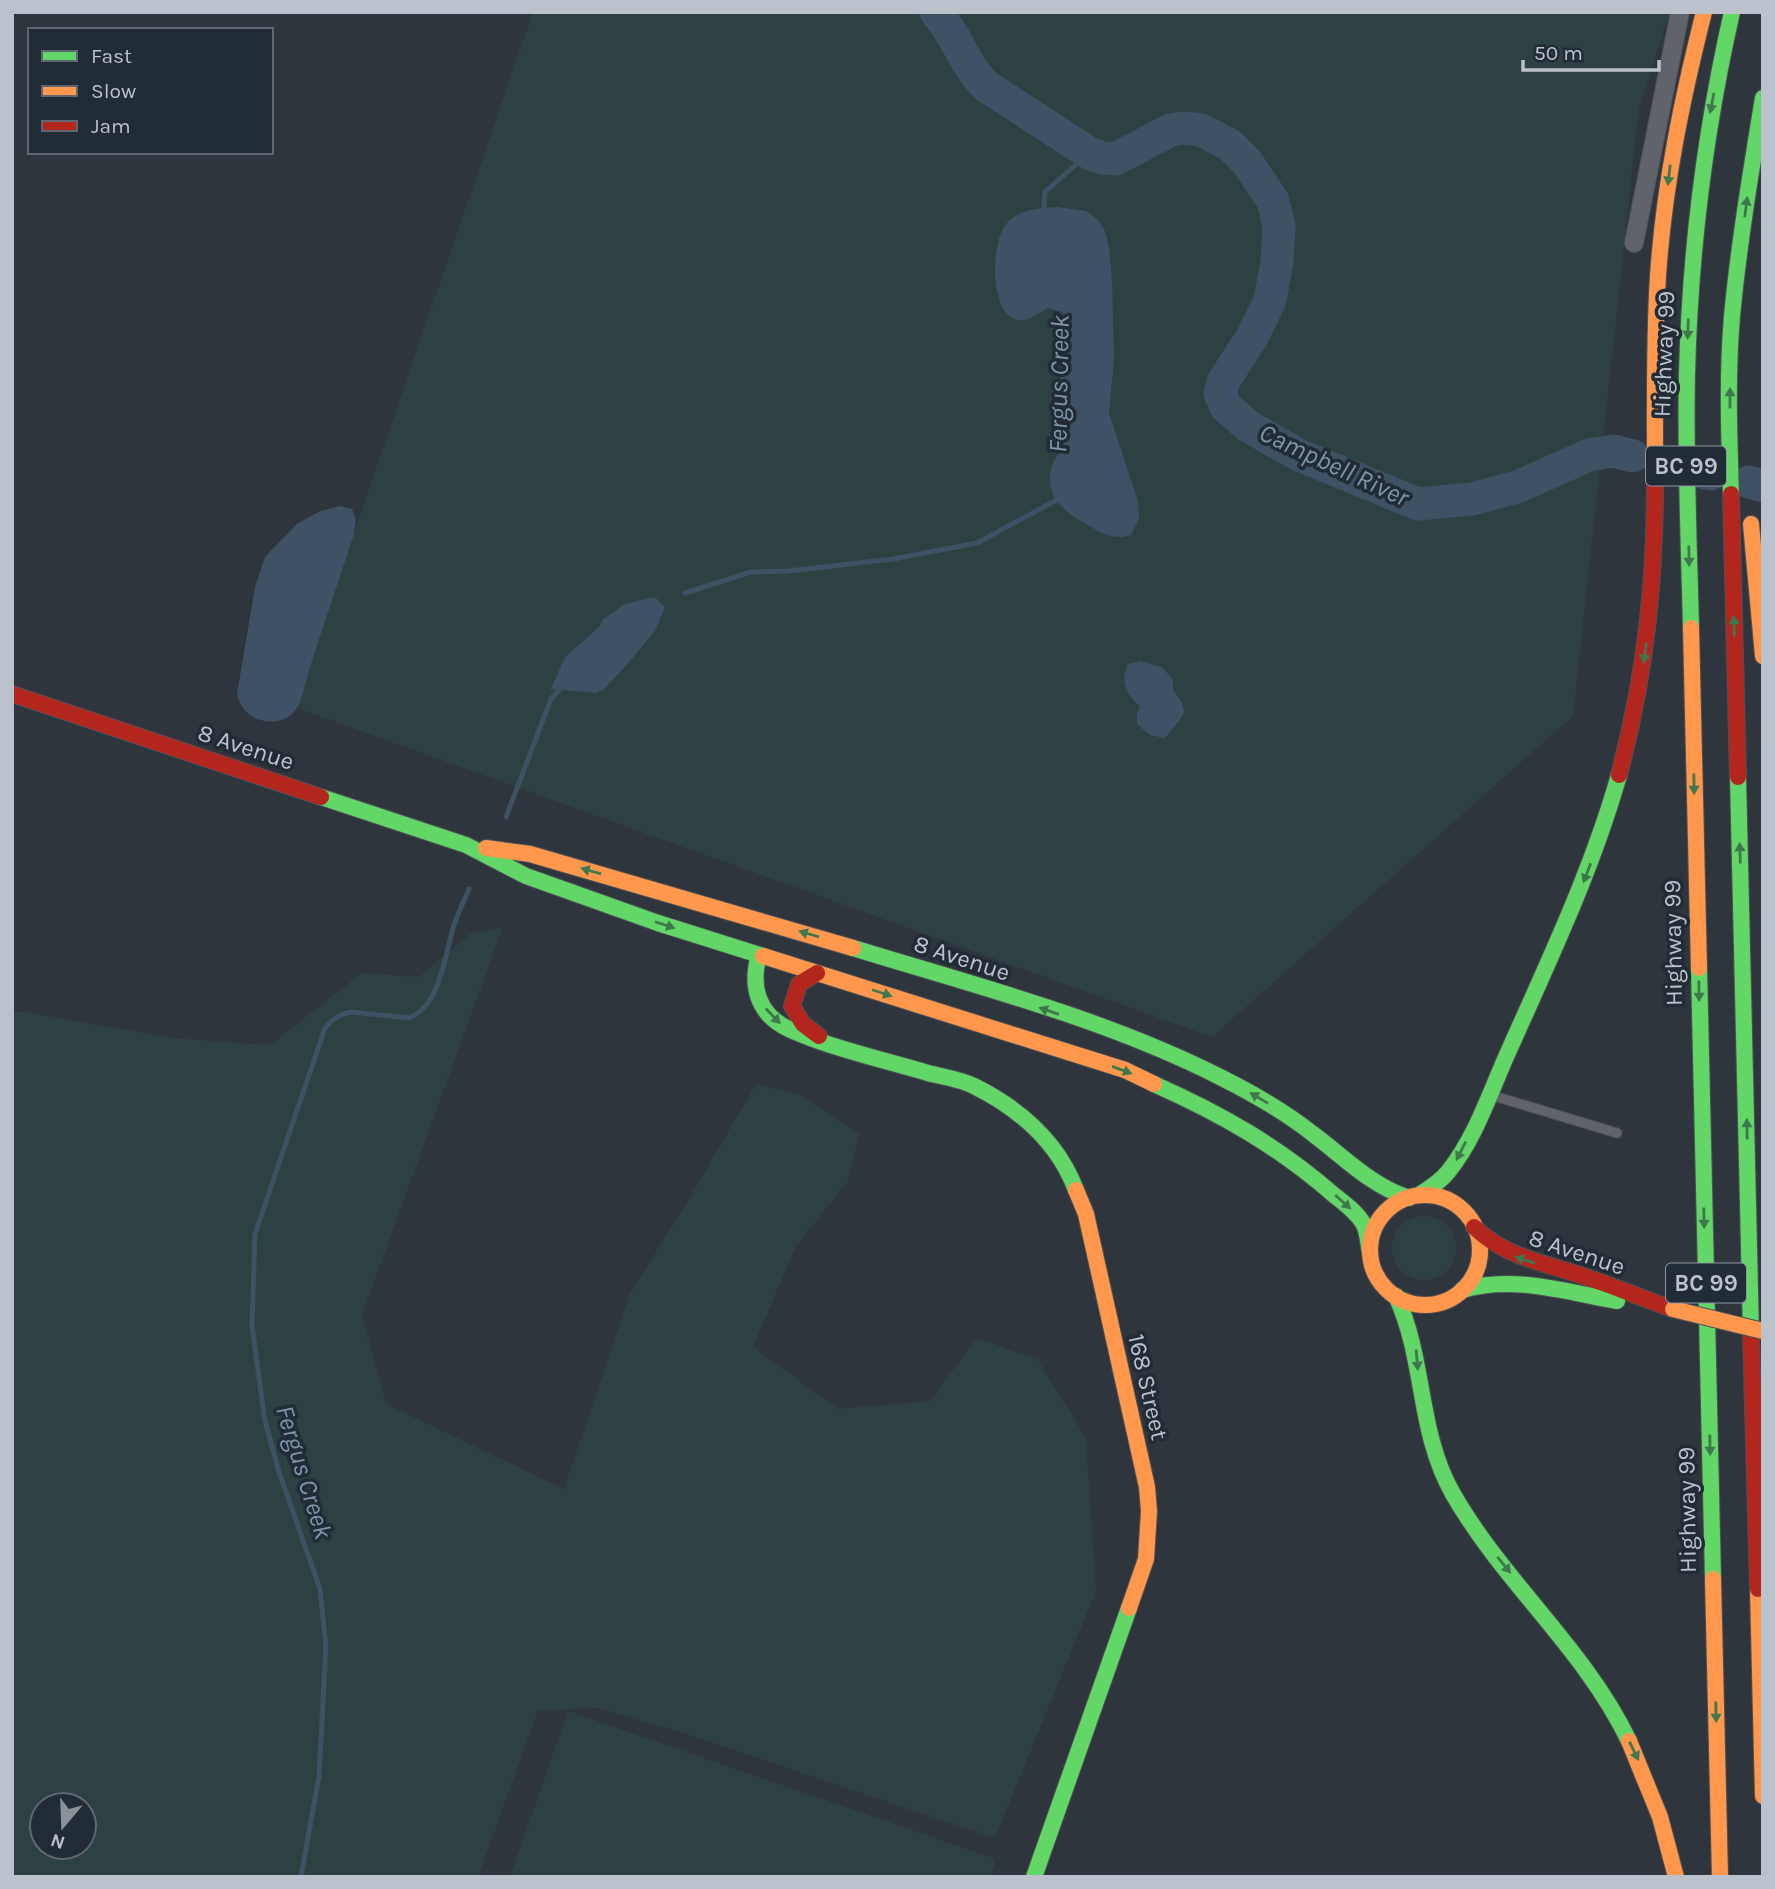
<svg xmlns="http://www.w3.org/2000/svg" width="1775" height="1889" font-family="Karla,sans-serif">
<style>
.green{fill:#2d4142;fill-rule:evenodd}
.water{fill:#3f5164}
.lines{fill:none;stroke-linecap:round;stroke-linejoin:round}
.stream{stroke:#3f5164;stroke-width:5}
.river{stroke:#3f5164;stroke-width:33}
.lane-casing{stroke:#4d5156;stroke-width:11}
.street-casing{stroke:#4d5156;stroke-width:20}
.fast-casing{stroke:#4d5156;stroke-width:18}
.slow-casing{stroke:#4d5156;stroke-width:18}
.jam-casing{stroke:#4d5156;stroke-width:18}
.lane{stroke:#60646a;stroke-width:9}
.street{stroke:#60646a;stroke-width:18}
.fast{stroke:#63d668;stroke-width:16}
.slow{stroke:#ff974d;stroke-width:16}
.jam{stroke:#b3261e;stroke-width:16}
.slow-bridge-casing{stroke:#4c5258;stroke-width:18;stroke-linecap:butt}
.slow-bridge{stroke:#ff974d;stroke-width:16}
.oneway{fill:#3f784c}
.labels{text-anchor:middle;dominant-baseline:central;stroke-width:7;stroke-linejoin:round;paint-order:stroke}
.shield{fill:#222c36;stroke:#8d959e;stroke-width:2}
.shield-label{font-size:23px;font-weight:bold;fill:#bbc2cb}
.street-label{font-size:24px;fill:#bbc2cb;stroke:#222c36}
.water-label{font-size:26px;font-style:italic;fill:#7f94aa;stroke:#222c36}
</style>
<rect width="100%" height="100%" fill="#2f353c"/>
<g class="green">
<polygon points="533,12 1670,12 1639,108 1573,716 1212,1037 294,707"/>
<path d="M 503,927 L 362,1315 L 386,1404 L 564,1489 L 630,1293 L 683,1209 L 756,1084 L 802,1096 L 859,1134 L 848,1181 L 796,1246 L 753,1347 L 838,1409 L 930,1401 L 977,1338 L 1038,1360 L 1086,1438 L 1096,1591 L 995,1838 L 680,1732 L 597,1708 L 538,1711 L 478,1877 L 12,1877 L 12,1012 L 25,1012 L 172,1038 L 270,1045 L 362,973 L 419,977 L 470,934 ZM 42,1805 L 84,1805 L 84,1847 L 42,1847 Z"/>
<circle cx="1424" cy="1248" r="32"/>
<polygon points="568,1711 996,1859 990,1877 510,1877"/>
</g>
<g class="water">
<path d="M 1057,207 L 1086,211 L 1098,220 L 1105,231 L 1109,247 L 1112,280 L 1114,358 L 1109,413 L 1138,501 L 1139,519 L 1131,535 C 1113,541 1102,533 1086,524 C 1064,512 1043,495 1052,466 C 1054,458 1063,451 1064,443 C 1067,426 1061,407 1060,390 C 1058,369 1070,351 1070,332 C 1070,325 1065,318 1062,312 L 1048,308 C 1039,313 1029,322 1018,320 C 989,315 990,241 1007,223 C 1020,209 1039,208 1057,207 Z"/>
<path d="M 340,506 L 352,509 L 356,520 L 354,534 C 340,577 325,620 311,664 C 306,677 303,705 292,714 C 284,722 271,723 261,720 C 248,717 240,707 237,694 L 255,587 L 265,557 L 298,523 L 321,511 Z"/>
<polygon points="649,598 656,598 665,607 655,631 623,669 604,689 596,693 551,689 565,657 600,626 603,619 625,604"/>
<path d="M 1140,661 L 1162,667 L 1173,680 L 1173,690 L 1182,702 L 1184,712 L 1182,717 L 1165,738 L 1150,735 L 1137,724 L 1137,713 L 1140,706 C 1126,695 1120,680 1128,664 Z"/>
</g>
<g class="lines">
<g class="stream">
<polyline points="1046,214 1044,208 1045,192 1089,153"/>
<polyline points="685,593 751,572 789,571 893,559 977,543 1055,501 1059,496"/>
<polyline points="506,817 551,699 563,686"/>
<path d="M 301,1877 L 319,1776 L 326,1646 L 320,1589 L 279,1472 L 265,1421 L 252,1326 L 255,1234 L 325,1028 C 332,1018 340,1014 351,1012 L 409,1018 C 441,1006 445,953 454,925 C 458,913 464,901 469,889"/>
</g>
<g class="river">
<path d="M 936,12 C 957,35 964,65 986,86 L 1089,153 L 1102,158 L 1115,159 L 1171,130 L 1184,128 L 1201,130 L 1230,145 L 1247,162 L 1273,201 L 1279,226 L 1277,262 L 1270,300 L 1252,337 L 1223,382 L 1220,394 L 1226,407 L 1248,426 L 1299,455 L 1418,504 L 1472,499 L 1517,487 L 1589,455 L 1614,451 L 1633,456"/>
<polyline points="1705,473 1711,474"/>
<polyline points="1749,482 1763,486"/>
</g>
<defs>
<polyline id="lane" points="1494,1096 1617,1133"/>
<polyline id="street" points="1634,243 1680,12"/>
<g id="fast">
<path d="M 1731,494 C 1729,435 1727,375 1732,316 C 1739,243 1751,171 1763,98"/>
<path d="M 1691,628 C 1689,543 1685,459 1687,374 C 1690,252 1705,131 1732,12"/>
<polyline points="1738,777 1751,1333"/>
<polyline points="321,797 466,845 526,876 658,923 763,956"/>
<path d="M 853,948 C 977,986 1106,1019 1222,1078 C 1254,1094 1285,1112 1313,1134 C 1344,1157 1371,1186 1409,1198"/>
<path d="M 759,955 C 753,976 754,998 769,1015 C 781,1028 800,1034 816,1040 C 852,1053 891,1062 928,1073 C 943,1077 960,1079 974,1086 C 1020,1109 1058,1142 1076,1190"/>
<polyline points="1699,968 1713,1579"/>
<path d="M 1154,1084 C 1221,1114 1278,1146 1334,1195 C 1344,1203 1358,1213 1364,1225 C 1368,1233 1368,1244 1370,1252"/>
<path d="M 1419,1195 C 1430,1188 1440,1182 1448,1172 C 1477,1136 1491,1089 1510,1048 C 1550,958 1592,870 1619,775"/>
<path d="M 1462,1290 C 1513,1275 1566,1292 1617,1301"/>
<path d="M 1396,1296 C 1426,1361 1417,1431 1453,1494 C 1504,1583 1585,1649 1629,1741"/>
<polyline points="1034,1877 1129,1608"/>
</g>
<g id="slow">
<path d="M 1655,463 C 1655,401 1654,338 1658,276 C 1664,186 1682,99 1704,12"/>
<polyline points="1751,524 1763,656"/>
<polyline points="1691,628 1699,968"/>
<polyline points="486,848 530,854 853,948"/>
<polyline points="763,956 1125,1070 1154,1084"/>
<polyline points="1076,1190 1086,1214 1147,1487 1149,1511 1146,1559 1129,1608"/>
<circle cx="1425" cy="1250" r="55"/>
<polyline points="1713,1579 1720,1877"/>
<polyline points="1758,1589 1763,1796"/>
<polyline points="1629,1741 1660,1817 1676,1877"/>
</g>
<g id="jam">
<polyline points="1731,494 1738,777"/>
<polyline points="12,694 321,797"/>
<path d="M 1619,775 C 1647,669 1656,573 1655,463"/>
<polyline points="817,973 799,984 792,1006 803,1024 819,1036"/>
<path d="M 1474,1227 C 1506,1258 1546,1263 1586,1277 C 1616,1287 1644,1299 1673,1309"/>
<polyline points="1751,1333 1758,1589"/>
</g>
</defs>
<use href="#lane" class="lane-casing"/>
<use href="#street" class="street-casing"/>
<use href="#fast" class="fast-casing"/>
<use href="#slow" class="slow-casing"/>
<use href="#jam" class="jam-casing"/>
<use href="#lane" class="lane"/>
<use href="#street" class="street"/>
<use href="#fast" class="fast"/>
<use href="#slow" class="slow"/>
<use href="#jam" class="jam"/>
<defs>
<polyline id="slow-bridge" points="1673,1309 1763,1331"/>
</defs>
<use href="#slow-bridge" class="slow-bridge-casing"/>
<use href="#slow-bridge" class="slow-bridge"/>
</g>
<defs><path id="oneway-solid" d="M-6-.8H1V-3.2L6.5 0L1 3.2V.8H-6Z" transform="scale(1.75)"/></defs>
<g class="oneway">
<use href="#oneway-solid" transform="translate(1712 103) rotate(101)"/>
<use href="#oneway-solid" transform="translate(1669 175) rotate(97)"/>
<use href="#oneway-solid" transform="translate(1746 207) rotate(-83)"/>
<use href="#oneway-solid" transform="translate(1688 329) rotate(92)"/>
<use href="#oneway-solid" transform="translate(1730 398) rotate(-90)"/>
<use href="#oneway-solid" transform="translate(1689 556) rotate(89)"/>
<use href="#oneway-solid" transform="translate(1734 626) rotate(-92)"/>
<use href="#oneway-solid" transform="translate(1645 653) rotate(98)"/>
<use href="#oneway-solid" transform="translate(1694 784) rotate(89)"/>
<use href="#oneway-solid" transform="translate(1740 853) rotate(-92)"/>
<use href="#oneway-solid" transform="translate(591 871) rotate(-164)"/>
<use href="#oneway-solid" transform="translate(1587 873) rotate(111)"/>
<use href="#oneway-solid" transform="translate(665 925) rotate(18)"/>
<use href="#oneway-solid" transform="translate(809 934) rotate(-164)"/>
<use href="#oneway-solid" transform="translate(1699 991) rotate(89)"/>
<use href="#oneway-solid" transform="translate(882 993) rotate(18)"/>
<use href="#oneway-solid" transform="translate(1049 1011) rotate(-161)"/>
<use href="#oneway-solid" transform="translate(773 1016) rotate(46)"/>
<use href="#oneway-solid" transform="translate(1122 1070) rotate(20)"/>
<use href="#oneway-solid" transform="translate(1259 1098) rotate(-149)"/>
<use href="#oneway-solid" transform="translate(1747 1129) rotate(-91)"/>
<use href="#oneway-solid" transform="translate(1461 1151) rotate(117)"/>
<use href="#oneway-solid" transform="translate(1343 1202) rotate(42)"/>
<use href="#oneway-solid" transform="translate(1704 1218) rotate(89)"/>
<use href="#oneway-solid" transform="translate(1525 1260) rotate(-162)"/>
<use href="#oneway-solid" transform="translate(1417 1360) rotate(85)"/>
<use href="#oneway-solid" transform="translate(1710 1445) rotate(89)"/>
<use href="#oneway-solid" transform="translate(1504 1565) rotate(51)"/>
<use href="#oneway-solid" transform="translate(1716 1712) rotate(89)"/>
<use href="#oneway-solid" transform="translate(1634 1751) rotate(64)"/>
</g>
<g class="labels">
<g class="shield">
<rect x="1646" y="446.5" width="80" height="39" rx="5"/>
<rect x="1666" y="1263.5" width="80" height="39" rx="5"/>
</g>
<g class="shield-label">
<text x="1686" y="466">BC 99</text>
<text x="1706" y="1283">BC 99</text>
</g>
<g class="street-label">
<text transform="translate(1664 354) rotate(-88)">Highway 99</text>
<text transform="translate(246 747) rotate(18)">8 Avenue</text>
<text transform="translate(1673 943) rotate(-91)">Highway 99</text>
<text transform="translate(962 958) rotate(18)">8 Avenue</text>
<text transform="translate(1577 1252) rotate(18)">8 Avenue</text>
<text transform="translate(1148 1387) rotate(77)">168 Street</text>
<text transform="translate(1687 1510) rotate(-91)">Highway 99</text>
</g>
<g class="water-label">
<text transform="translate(1059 384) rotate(-89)">Fergus Creek</text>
<text transform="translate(1334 465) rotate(25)">Campbell River</text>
<text transform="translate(304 1472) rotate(73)">Fergus Creek</text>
</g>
</g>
<rect width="1775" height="1889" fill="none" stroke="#bbc2cb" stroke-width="28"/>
<rect x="28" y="28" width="245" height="126" fill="#222c36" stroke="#5f6872" stroke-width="2"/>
<rect x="42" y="51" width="35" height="10" fill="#63d668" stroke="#5f6872" stroke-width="2"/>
<text x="91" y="63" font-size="21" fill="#bbc2cb">Fast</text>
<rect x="42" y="86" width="35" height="10" fill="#ff974d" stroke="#5f6872" stroke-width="2"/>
<text x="91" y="98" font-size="21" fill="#bbc2cb">Slow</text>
<rect x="42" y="121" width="35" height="10" fill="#b3261e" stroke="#5f6872" stroke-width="2"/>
<text x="91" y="133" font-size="21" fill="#bbc2cb">Jam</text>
<g transform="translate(63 1826) rotate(199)"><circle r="33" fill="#222c36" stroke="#5f6872" stroke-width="2"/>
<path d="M0-5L12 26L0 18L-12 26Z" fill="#8a9199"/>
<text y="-10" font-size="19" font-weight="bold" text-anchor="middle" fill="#bbc2cb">N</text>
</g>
<path d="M1523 60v10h136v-10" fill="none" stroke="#bbc2cb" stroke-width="3.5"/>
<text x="1534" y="60" font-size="21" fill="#bbc2cb" stroke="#222c36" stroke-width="5" paint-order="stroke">50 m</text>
</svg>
